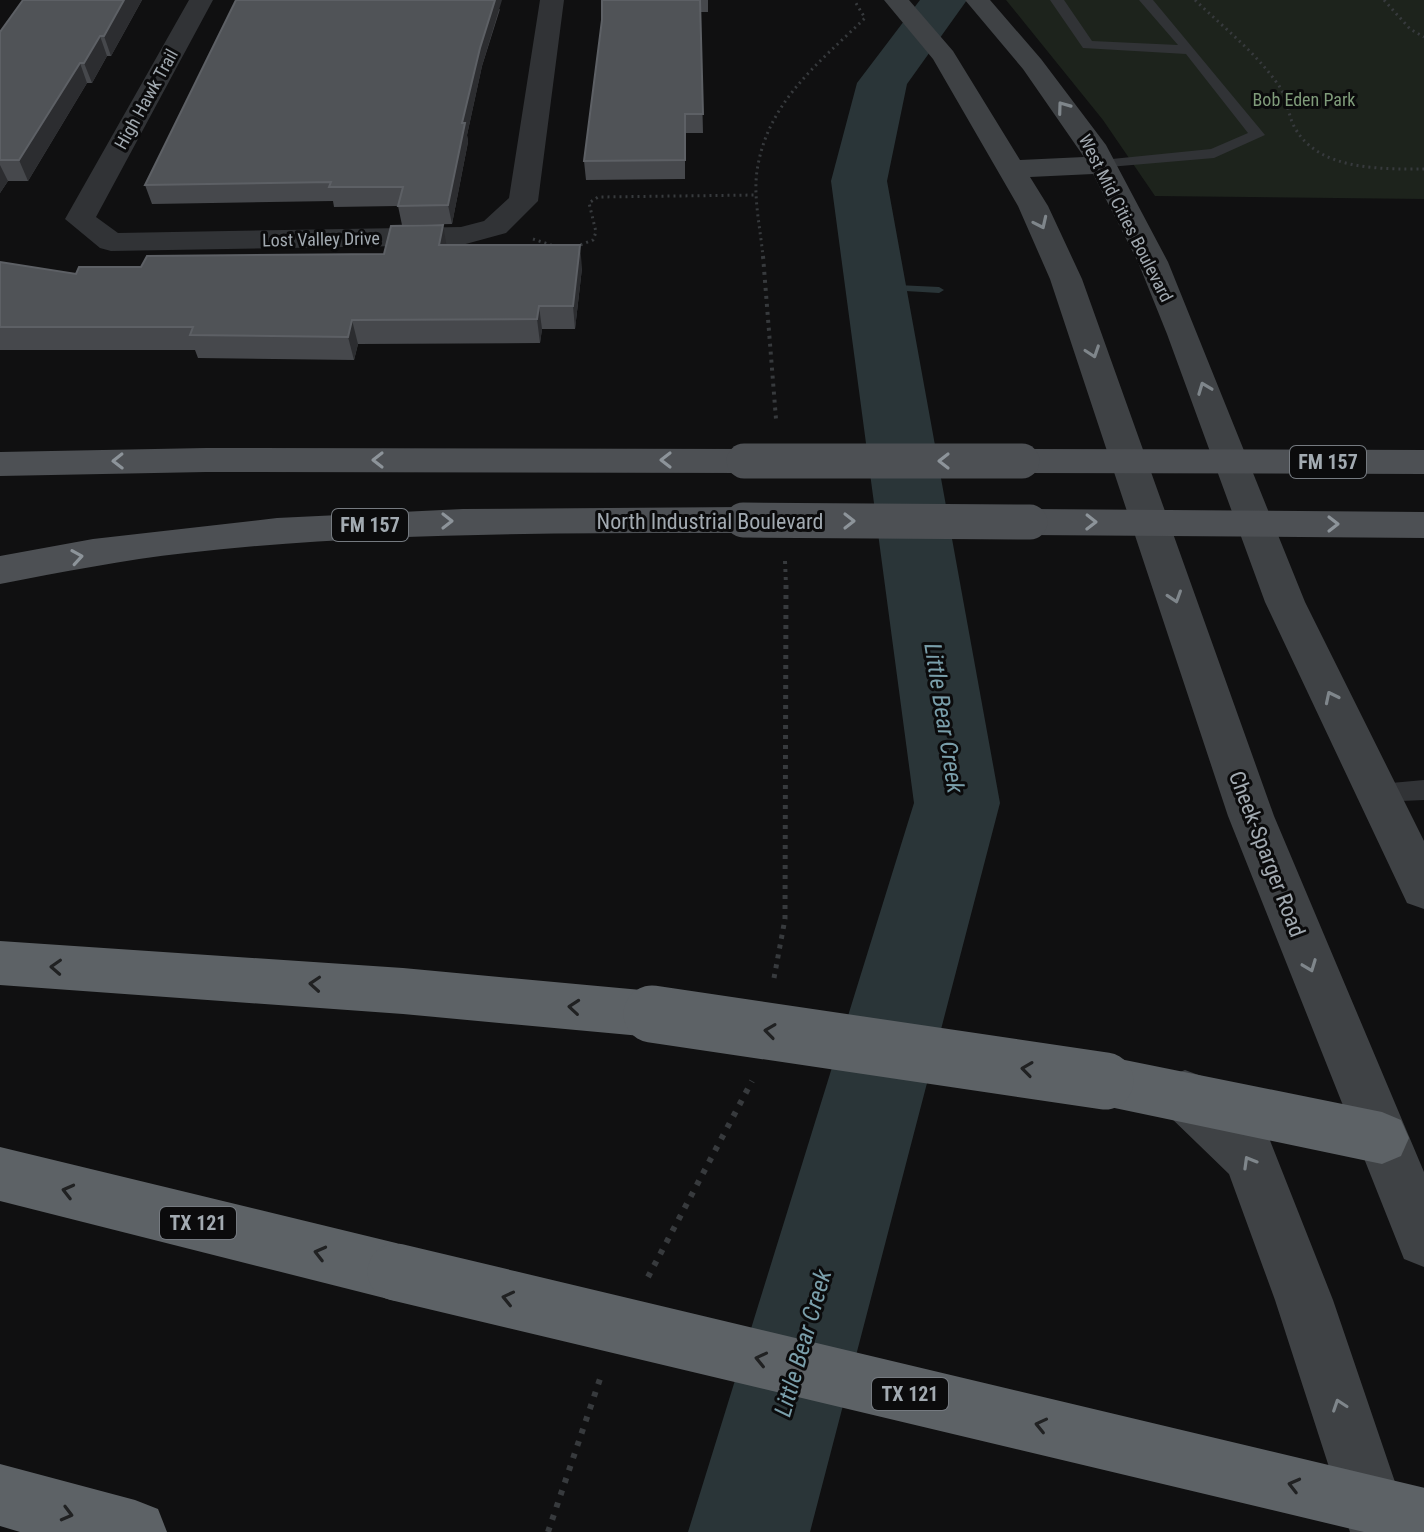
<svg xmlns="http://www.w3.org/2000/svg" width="1424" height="1532" font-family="'Roboto Condensed',sans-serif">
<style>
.green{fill:#1d231c}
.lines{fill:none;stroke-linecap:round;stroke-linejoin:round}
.stream{fill:#2a3538;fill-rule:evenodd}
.river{fill:#2a3538;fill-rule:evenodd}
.path-far3{stroke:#373a3d;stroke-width:3;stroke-dasharray:2 4;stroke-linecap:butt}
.path-far2{stroke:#373a3d;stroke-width:4;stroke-dasharray:3 5;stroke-linecap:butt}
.path-far1{stroke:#373a3d;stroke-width:5;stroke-dasharray:4 6;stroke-linecap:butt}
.path{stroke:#373a3d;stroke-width:6;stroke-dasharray:5 8;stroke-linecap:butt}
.lane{fill:#313336;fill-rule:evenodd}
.street{fill:#313336;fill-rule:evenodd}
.secondary{fill:#3f4245;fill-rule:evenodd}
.primary{fill:#4d5054;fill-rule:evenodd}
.highway{fill:#5d6266;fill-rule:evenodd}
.primary-bridge{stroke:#4d5054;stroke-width:35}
.highway-bridge{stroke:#5d6266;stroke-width:57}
.wall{fill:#46484c}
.shaded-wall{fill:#2c2d30}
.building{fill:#505357;stroke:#5d6065;stroke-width:2}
.oneway{stroke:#7f868b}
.oneway2{stroke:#8d949a}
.oneway3{stroke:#202122}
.labels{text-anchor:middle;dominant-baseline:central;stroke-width:6;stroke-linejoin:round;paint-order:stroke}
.far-street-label{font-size:18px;fill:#a2aab1;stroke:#0b0b0c}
.far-park-label{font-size:18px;fill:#7f9b7a;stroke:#0b0b0c}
.shield{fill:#0b0b0c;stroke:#757a80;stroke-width:2}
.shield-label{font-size:20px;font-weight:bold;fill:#a2aab1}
.street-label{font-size:22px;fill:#a2aab1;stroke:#0b0b0c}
.water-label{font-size:24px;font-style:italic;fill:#7a9fab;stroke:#0b0b0c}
</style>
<rect width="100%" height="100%" fill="#101011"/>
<polygon class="green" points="1006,0 1424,0 1424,199 1155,196 1103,120"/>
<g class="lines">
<polygon class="stream" points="876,284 939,287 944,290 939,293 872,289 872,285"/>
<polygon class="river" points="920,0 967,0 907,84 887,181 1000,803 810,1532 688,1532 914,803 831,181 857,83"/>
<g class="path-far3">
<path d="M 1195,0 C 1223,27 1254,51 1277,83 C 1288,97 1287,114 1295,128 C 1319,171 1382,169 1424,169"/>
<polyline points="1384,0 1410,29 1424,37"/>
<polyline points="533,239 554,246"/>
<polyline points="575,247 593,240 596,232 589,203 598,197 756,195"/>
<path d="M 763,258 C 761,231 753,198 757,171 C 767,102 818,64 865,18 L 854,0"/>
</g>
<g class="path-far2">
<polyline points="763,256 776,419"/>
<polyline points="785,561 786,585"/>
</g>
<polyline class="path-far1" points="774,978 785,919 786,583"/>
<g class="path">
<polyline points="648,1277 752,1081"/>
<polyline points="548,1532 601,1376"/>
</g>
<g class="lane">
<polygon points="1050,0 1064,0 1092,41 1178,45 1139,0 1153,0 1265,135 1214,158 1097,168 1094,165 1102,160 1211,149 1248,133 1186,54 1083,48"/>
<polygon points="1424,780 1424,800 1378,802 1369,799 1366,792 1369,785"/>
</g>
<polygon class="street" points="189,0 213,0 96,217 118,233 461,227 484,221 509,198 540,0 564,0 538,201 506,233 462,245 111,251 100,248 65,219"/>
<g class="secondary">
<polygon points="884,0 909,0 953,51 1020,160 1084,157 1023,69 965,0 990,0 1041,59 1106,145 1168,262 1305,602 1424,841 1424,909 1407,903 1265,602 1167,334 1138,262 1093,174 1030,177 1048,206 1082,279 1274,816 1424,1172 1424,1267 1404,1259 1228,816 1050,279 1018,206 933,59"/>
<polygon points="1185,1070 1204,1077 1269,1138 1333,1300 1412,1532 1350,1532 1275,1300 1229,1174 1166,1113 1159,1095 1166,1077"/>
</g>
<g class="primary">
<polygon points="206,448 744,449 757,453 762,461 757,469 744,473 206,472 0,476 0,452"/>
<polygon points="1022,449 1424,450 1424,474 1022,473 1009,469 1004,461 1009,453"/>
<path d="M 743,507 L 756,511 L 762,520 L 756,529 L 743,533 C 557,533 370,532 186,553 C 123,560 62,572 0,584 L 0,556 L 93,539 L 277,518 L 463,509 Z"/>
<polygon points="1030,509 1424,512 1424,538 1030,535 1017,531 1011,522 1017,513"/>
</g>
<g class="highway">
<polygon points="0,941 403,968 652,991 670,998 677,1014 670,1030 652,1037 403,1014 0,985"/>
<polygon points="1105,1056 1382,1112 1401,1120 1409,1138 1401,1156 1382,1164 1105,1106 1087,1098 1079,1081 1087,1064"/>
<polygon points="0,1147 396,1243 416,1252 425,1272 416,1292 396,1301 0,1201"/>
<polygon points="0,1464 135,1500 158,1509 167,1532 20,1532 0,1526"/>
</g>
<g class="primary-bridge">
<polyline points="744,461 1022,461"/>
<polyline points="743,520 1030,522"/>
</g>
<g class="highway-bridge">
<polyline points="652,1014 1105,1081"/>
<polyline points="396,1272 1424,1517"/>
</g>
</g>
<g class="wall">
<polygon points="23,0 142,0 111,56 107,56 92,83 87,83 28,181 8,181 0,193 0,32"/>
<polygon points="602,0 708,0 708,12 700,12 703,133 685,133 685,179 586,180 584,161 602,20"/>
<polygon points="500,9 482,66 467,135 468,142 452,224 402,225 398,206 334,207 333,201 152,204 145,185"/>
<polygon points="446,245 582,268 575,329 542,329 540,343 358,344 354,360 198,358 195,350 0,350 0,262 76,274 141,267 384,254"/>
</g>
<g class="shaded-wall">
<polygon points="124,0 142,0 111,56 104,36"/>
<polygon points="495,0 502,0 482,66 467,135 468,142 452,224 448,205 462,123 480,48"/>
<polygon points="100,36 107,56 92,83 84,63"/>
<polygon points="80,63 87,83 28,181 19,160"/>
<polygon points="0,165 8,181 0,193"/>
<polygon points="443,225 447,248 439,245"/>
<polygon points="580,245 582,268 575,329 573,306"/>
<polygon points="539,306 542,329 540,343 537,319"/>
<polygon points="352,320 358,344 354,360 348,337"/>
</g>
<g class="building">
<polygon points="23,0 124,0 104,36 100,36 84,63 80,63 19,160 0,160 0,32"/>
<polygon points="236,0 495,0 480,48 462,123 465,123 448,205 398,206 403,187 329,187 331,182 145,185"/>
<polygon points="602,0 700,0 703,114 685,114 685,160 584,161 602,20"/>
<polygon points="443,225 439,245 580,245 573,306 539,306 537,319 352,320 348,337 190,335 193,327 0,327 0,262 76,274 79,267 141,267 147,256 384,254 391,226"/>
</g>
<defs><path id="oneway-chevron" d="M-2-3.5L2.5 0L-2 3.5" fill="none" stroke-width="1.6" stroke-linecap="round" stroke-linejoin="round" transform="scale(2)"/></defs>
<g class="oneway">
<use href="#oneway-chevron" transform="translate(1063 107) rotate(-126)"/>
<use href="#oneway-chevron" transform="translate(1041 223) rotate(65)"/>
<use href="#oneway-chevron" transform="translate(1093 352) rotate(71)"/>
<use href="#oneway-chevron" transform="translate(1204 388) rotate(-111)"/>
<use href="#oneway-chevron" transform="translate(1175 597) rotate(72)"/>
<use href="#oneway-chevron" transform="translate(1331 697) rotate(-116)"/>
<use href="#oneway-chevron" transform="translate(1310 966) rotate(69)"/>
<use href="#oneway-chevron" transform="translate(1249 1162) rotate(-120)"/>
<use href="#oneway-chevron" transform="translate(1339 1405) rotate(-109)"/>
</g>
<g class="oneway2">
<use href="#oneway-chevron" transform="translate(378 460) rotate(-180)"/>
<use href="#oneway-chevron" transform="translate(666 460) rotate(-180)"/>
<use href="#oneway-chevron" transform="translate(118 461) rotate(179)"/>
<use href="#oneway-chevron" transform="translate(944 461) rotate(-180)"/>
<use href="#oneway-chevron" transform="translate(447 521)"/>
<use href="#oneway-chevron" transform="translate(849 521)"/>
<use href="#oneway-chevron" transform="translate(1091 522) rotate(1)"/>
<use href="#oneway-chevron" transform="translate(1333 524)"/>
<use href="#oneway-chevron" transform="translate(77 557) rotate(-9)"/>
</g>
<g class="oneway3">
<use href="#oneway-chevron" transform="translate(56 967) rotate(-177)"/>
<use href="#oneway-chevron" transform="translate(315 984) rotate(-176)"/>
<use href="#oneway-chevron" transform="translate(574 1007) rotate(-175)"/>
<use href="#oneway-chevron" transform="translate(770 1031) rotate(-172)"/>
<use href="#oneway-chevron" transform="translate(1027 1069) rotate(-172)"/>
<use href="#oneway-chevron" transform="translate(68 1191) rotate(-166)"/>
<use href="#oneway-chevron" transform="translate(320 1253) rotate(-166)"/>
<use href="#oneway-chevron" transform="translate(508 1298) rotate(-167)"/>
<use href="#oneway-chevron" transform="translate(761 1359) rotate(-167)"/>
<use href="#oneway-chevron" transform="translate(1041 1425) rotate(-167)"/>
<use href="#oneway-chevron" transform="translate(1294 1485) rotate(-166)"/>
<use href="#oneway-chevron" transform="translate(67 1514) rotate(15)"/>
</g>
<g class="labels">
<g class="far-street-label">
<text transform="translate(146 99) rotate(-61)">High Hawk Trail</text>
<text transform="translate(1126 218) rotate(63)">West Mid Cities Boulevard</text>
<text transform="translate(321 239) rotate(-1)">Lost Valley Drive</text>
</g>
<g class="far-park-label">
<text x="1304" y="99">Bob Eden Park</text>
</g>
<g class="shield">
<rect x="1290" y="446" width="76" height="32" rx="6"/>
<rect x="332" y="509" width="76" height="32" rx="6"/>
<rect x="160" y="1207" width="76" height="32" rx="6"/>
<rect x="872" y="1378" width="76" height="32" rx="6"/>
</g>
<g class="shield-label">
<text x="1328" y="462">FM 157</text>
<text x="370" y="525">FM 157</text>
<text x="198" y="1223">TX 121</text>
<text x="910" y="1394">TX 121</text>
</g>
<g class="street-label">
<text x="710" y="521">North Industrial Boulevard</text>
<text transform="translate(1267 854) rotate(69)">Cheek-Sparger Road</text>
</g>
<g class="water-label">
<text transform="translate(944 718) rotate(81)">Little Bear Creek</text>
<text transform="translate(803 1343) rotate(-74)">Little Bear Creek</text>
</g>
</g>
</svg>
